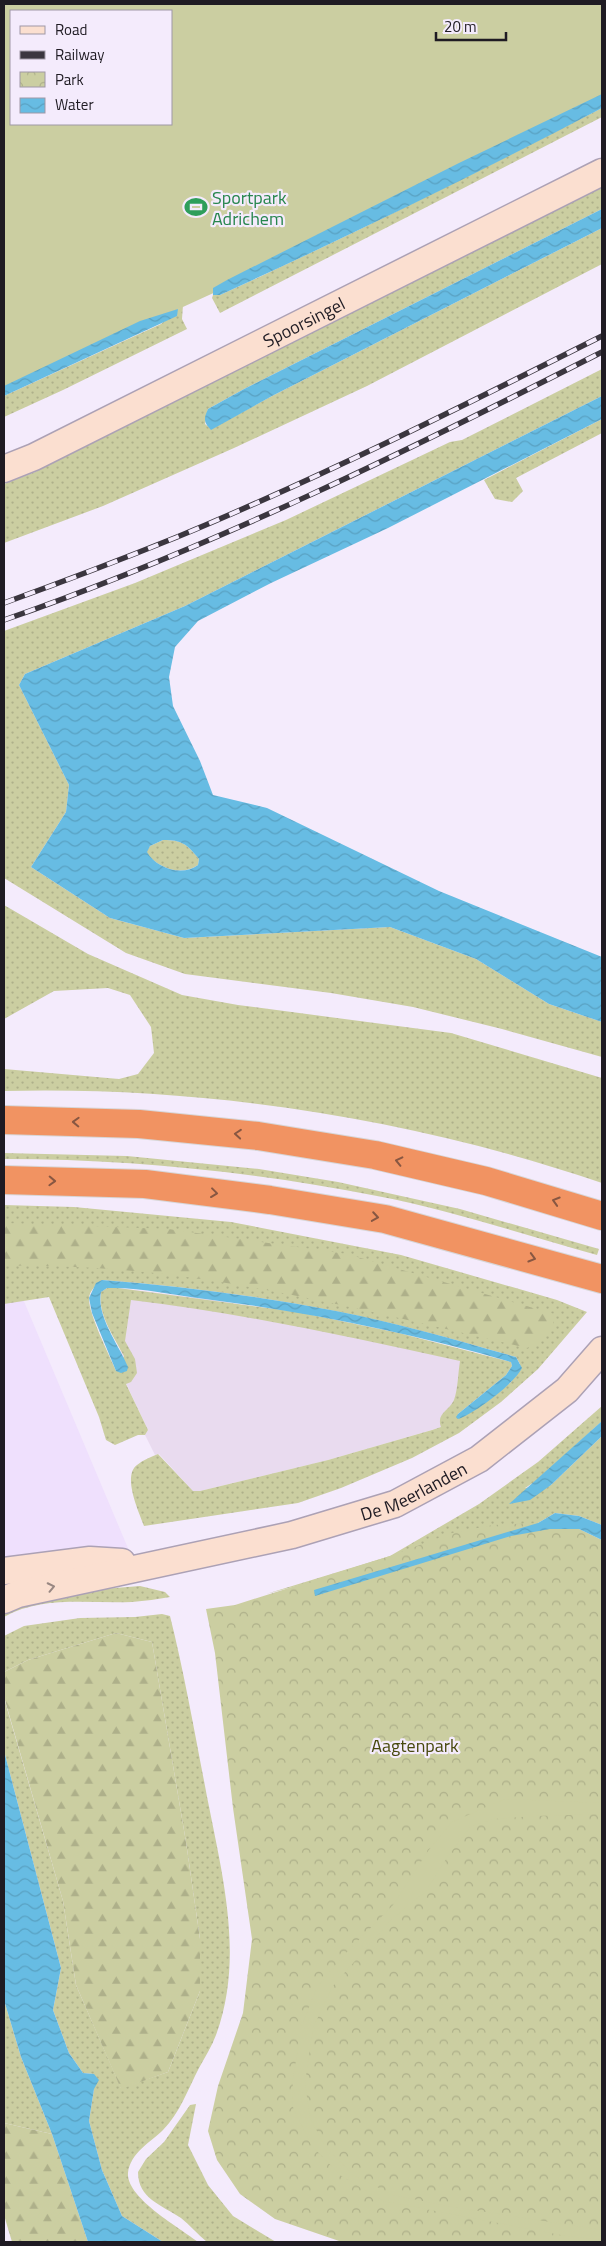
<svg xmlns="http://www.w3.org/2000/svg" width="606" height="2246" font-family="'Titillium Web',sans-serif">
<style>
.built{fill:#efe0fd}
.industrial{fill:#e9dbef}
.grass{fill:url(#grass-dots);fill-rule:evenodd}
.forest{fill:url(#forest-firs)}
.park{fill:url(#park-crowns)}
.pitch{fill:#cbcea1;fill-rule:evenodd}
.water{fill:url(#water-waves);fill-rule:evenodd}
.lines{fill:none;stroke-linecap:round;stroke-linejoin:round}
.secondary-casing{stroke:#aca1b5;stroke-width:29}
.highway-casing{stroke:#d7d6d7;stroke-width:30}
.secondary{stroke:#fbdfd0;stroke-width:26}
.highway{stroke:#f19362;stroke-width:28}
.rail-casing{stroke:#3b363f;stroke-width:5.5}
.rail{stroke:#f4ebfc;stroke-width:4;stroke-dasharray:11;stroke-linecap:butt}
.oneway{stroke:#885742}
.oneway2{stroke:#988782}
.labels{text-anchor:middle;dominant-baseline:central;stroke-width:4.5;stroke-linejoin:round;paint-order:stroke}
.leisure-label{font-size:18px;fill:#27864d;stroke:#f4ebfc;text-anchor:start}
.street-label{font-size:18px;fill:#1f1b23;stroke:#f4ebfc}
.park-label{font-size:18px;fill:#47480d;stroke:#f4ebfc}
</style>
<defs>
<pattern id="grass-dots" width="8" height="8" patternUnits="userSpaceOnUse" patternTransform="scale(1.25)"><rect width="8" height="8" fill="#cbcea1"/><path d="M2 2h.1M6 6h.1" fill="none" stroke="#aeb08a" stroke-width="1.8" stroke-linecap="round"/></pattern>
<pattern id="forest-firs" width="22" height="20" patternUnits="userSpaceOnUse" patternTransform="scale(1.25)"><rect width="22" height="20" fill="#cbcea1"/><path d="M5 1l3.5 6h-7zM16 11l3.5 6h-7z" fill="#aeb08a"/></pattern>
<pattern id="park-crowns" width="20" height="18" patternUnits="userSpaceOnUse" patternTransform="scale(1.25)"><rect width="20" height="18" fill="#cbcea1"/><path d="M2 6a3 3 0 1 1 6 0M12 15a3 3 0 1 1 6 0" fill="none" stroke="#aeb08a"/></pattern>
<pattern id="water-waves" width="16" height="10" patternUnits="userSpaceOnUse" patternTransform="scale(1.25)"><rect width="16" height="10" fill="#67bce3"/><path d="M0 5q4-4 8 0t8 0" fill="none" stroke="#59a1c2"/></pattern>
</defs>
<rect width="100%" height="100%" fill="#f4ebfc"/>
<polygon class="built" points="4,1254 130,1553 4,1567"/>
<polygon class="industrial" points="118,1288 222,1301 511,1362 442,1427 328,1460 200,1491 193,1491 159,1454 155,1455 145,1435 148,1430 121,1373"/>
<g class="grass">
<path d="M 602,108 L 602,117 L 220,313 L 212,298 L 213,295 L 220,295 C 350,236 476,172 602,108 Z"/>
<polygon points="602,185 602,209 244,389 208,409 205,424 211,429 272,396 602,228 602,264 367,386 234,448 103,506 4,543 4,484 35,472"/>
<polygon points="183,305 182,319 187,329 63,390 4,417 4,396 161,324"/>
<polygon points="602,369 602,396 185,606 25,674 19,685 69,785 66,812 31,867 110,918 184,938 390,927 476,959 549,1004 602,1022 602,1057 502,1029 413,1007 331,993 185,974 126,953 4,878 4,631 135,583 286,520 450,442 462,440"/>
<polygon points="602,419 602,433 516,478 523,491 512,502 495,499 484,480"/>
<path d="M 163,840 C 182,840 187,844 199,859 L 198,865 C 181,877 157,868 146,852 L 150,846 Z"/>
<path d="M 4,905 L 88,954 L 182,995 L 238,1005 L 451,1033 L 602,1078 L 602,1183 C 412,1118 205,1086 4,1091 L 4,1069 L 119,1079 L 138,1074 L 154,1053 L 151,1027 L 130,995 L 108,988 L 54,991 L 4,1019 Z"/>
<path d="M 4,1153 L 127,1156 L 259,1169 L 338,1182 L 460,1209 L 599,1249 L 597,1255 C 524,1235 451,1210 377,1196 C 255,1172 129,1159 4,1159 Z"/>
<path d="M 4,1205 L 74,1207 L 231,1222 L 401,1255 L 557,1300 L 587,1312 L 538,1369 L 501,1402 L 459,1433 L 412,1458 L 341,1488 L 298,1503 L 144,1526 C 139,1512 122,1476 137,1465 C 143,1460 151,1457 158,1454 L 193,1491 L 200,1491 L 328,1460 L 432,1430 L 441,1427 C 436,1413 449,1411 454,1400 C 458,1389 458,1373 460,1361 C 351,1337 241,1313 131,1300 L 125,1341 L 135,1359 L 137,1373 L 131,1382 L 126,1384 L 148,1430 L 145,1435 L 138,1435 L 115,1445 L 106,1440 L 99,1417 L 49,1297 L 4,1304 ZM 102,1280 C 181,1286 258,1296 335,1311 C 396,1323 456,1340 516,1357 L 520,1364 L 511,1382 L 490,1399 L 458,1419 L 458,1414 L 506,1375 L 512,1366 L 511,1362 L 399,1333 L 298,1312 L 118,1288 L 107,1288 L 101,1292 C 97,1313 114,1337 124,1356 L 116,1371 C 109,1354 89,1315 89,1299 C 89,1291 96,1285 102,1280 Z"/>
<polygon points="602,1406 602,1421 539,1479 525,1488 551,1485 602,1436 602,1525 579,1516 555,1513 538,1523 266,1594 390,1556 479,1504 538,1462"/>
<path d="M 140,1586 L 165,1592 L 170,1597 C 158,1599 145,1601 132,1602 C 90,1604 43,1595 4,1617 L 4,1608 L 78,1591 Z"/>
<path d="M 162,1614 L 170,1616 C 184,1672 194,1729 205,1786 C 220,1867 246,1954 216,2035 C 212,2046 205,2057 199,2068 C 188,2089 180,2113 163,2130 C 151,2142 130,2153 128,2173 C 126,2198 180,2228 198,2242 L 163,2242 L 122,2216 L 102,2170 L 89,2121 L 94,2089 L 94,2074 L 83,2073 L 69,2053 L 53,2010 L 61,1968 L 4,1751 L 4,1698 L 63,1901 L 76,1985 L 121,2088 L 168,2072 L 200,1991 L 200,1939 L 186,1842 L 152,1642 L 116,1633 L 28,1660 L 4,1672 L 4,1636 L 24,1626 L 80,1618 L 135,1617 Z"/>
<polygon points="4,2000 21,2057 52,2134 4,2123"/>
<path d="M 196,2104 L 188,2145 L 208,2185 L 233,2216 L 276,2242 L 207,2242 C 198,2235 190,2225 181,2218 C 162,2205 138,2199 138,2172 L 146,2159 L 164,2142 L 190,2105 Z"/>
</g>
<g class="forest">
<path d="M 4,1223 L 168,1229 L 347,1254 L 554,1314 L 553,1327 L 536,1343 L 527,1348 C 355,1308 181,1261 4,1266 Z"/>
<polygon points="116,1633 152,1642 186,1842 200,1939 200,1991 168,2072 121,2089 76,1985 63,1901 4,1697 4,1672 28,1660"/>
<polygon points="4,2123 52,2134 88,2242 12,2242 4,2215"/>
</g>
<polygon class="park" points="538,1523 550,1529 579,1529 602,1540 602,2242 342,2242 275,2219 240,2194 217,2160 208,2131 218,2086 243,2013 252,1939 233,1808 215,1653 206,1609 235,1605 390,1556 452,1533 493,1525"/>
<g class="pitch">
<path d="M 4,4 L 602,4 L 602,102 L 220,290 L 4,389 ZM 11,11 L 171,11 L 171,124 L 11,124 Z"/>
<polygon points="505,1799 602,1803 602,1814 534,1816 494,1819 471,1826 448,1856 426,1891 391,1920 332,1987 313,2028 305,2083 310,2118 325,2146 353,2175 393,2195 453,2207 602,2230 602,2240 566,2236 383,2201 340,2175 311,2145 292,2105 293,2078 302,2025 317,1987 346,1953 393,1905 428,1851 452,1822"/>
</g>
<g class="water">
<path d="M 602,94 L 602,108 C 477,174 349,236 220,295 L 213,295 L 213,288 L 227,280 L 459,163 Z"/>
<path d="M 602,209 L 602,228 L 272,396 L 211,430 C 203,422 204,418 208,409 L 244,389 Z"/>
<polygon points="178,309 177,316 4,396 4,386 140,321"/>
<path d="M 602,396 L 602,419 L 388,528 L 271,583 L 198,621 L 175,647 L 169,677 L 173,706 L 200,761 L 213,795 L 267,808 L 439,891 L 602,957 L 602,1022 L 549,1004 L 476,959 L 390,927 L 184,938 L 110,918 L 31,867 L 66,812 L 69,785 L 19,685 L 25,674 L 185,606 ZM 163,840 C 182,840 187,844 199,859 L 198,865 C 182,877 156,868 147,852 L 150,846 Z"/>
<path d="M 102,1280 C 181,1286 258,1296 336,1311 C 397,1323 456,1340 516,1357 L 522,1368 C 514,1384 475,1413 458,1419 L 456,1417 L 458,1414 L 506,1375 L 512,1366 L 511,1362 C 411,1333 308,1312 205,1299 C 173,1295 140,1287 107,1288 L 101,1292 C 96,1316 119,1345 128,1367 L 127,1371 L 121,1373 L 116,1371 L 92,1313 L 89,1298 L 96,1283 Z"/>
<polygon points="602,1421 602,1436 551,1485 530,1500 509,1504"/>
<polygon points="555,1513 579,1516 602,1525 602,1540 579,1529 550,1529 511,1536 315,1596 314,1590 538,1523"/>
<polygon points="4,1751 61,1968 53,2010 69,2053 83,2073 94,2074 99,2080 94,2089 89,2121 102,2170 122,2216 163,2242 88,2242 52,2134 21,2057 4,2000"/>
</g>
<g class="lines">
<defs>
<g id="secondary">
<path id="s1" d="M 4,469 L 34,457 L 602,172"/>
<polyline points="4,1571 90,1560 122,1562"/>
<path id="s2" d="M 4,1600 L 18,1594 L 292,1535 L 395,1504 L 479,1459 L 567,1390 L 602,1350"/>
</g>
<g id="highway">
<polyline points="4,1120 139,1124 258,1136 375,1155 486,1181 602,1216"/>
<polyline points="4,1180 145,1184 270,1200 385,1219 602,1279"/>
</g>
</defs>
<use href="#secondary" class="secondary-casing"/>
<use href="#highway" class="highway-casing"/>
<use href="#secondary" class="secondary"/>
<use href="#highway" class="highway"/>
<defs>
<g id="rail">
<path d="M 4,603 C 62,582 120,560 177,537 C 322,477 463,406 602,336"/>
<path d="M 4,620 C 211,548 407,451 602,352"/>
</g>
</defs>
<use href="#rail" class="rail-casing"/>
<use href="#rail" class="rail"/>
</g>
<defs><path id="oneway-chevron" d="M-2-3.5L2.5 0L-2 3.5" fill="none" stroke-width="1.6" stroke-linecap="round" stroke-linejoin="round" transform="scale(1.25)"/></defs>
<g class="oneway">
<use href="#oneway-chevron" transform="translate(76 1122) rotate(-178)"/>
<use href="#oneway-chevron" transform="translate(238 1134) rotate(-175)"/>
<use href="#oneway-chevron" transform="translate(399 1161) rotate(-167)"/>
<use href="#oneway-chevron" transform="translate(52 1181) rotate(2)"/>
<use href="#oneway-chevron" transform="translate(214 1193) rotate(7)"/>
<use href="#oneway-chevron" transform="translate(556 1201) rotate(-163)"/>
<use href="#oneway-chevron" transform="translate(375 1217) rotate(9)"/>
<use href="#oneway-chevron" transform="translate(532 1258) rotate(16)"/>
</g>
<use class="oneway2" href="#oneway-chevron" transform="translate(51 1587) rotate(-12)"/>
<defs>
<symbol id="stadium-bare" viewBox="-9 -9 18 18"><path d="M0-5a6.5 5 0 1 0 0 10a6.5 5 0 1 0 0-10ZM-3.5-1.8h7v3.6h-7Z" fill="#2e9e5b" stroke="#f4ebfc" stroke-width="2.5" paint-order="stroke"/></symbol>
</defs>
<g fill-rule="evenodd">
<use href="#stadium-bare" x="180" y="191" width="32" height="32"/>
</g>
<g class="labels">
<g class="leisure-label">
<text x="212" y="197">Sportpark<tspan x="212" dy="21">Adrichem</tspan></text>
</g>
<g class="street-label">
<text stroke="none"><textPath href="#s1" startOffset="334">Spoorsingel</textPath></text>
<text stroke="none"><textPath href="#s2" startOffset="425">De Meerlanden</textPath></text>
</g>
<g class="park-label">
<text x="415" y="1745">Aagtenpark</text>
</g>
</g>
<rect width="606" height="2246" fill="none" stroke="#1f1b23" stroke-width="10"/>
<rect x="10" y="10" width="162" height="115" fill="#f4ebfc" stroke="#9f98a5"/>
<rect x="20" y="26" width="25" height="8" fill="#fbdfd0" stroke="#9f98a5"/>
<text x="55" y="35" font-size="15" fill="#1f1b23">Road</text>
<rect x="20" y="51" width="25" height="8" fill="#3b363f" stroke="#9f98a5"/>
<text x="55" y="60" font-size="15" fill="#1f1b23">Railway</text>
<rect x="20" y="72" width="25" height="15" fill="url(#park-crowns)" stroke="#9f98a5"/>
<text x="55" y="85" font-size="15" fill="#1f1b23">Park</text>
<rect x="20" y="98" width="25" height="15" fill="url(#water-waves)" stroke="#9f98a5"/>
<text x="55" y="110" font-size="15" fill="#1f1b23">Water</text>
<path d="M436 32v8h70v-8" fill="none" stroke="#1f1b23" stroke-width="2.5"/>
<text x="444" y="32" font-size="15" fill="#1f1b23" stroke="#f4ebfc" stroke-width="4" paint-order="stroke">20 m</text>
</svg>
